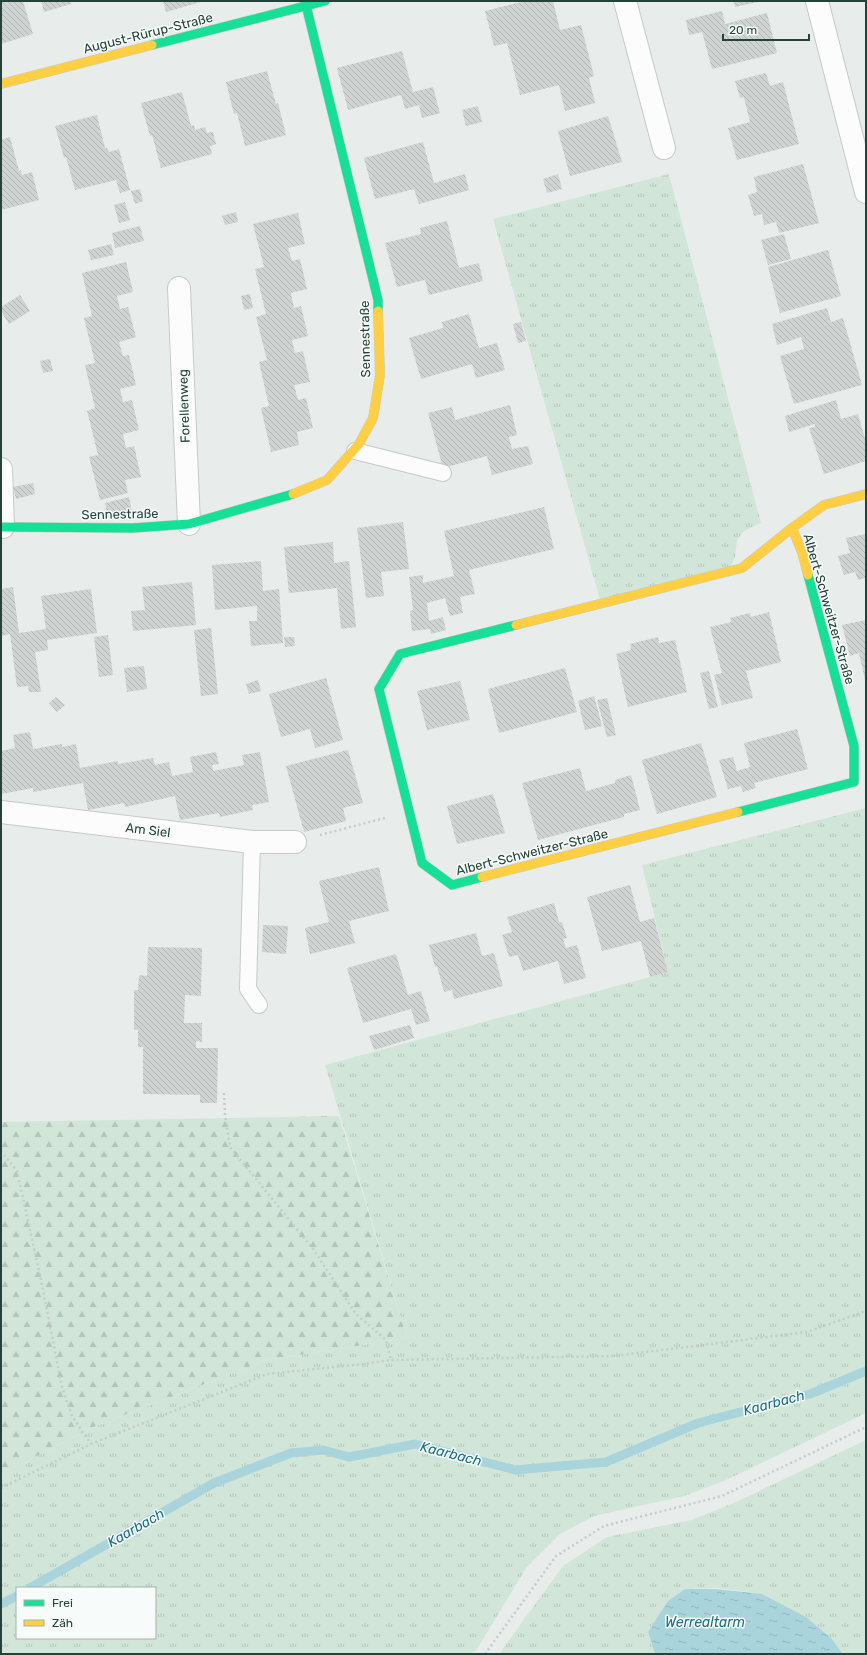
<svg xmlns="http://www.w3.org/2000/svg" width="867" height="1655" font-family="Rubik,sans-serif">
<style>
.grass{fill:url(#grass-tufts);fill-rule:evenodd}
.forest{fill:url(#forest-firs)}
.water{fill:url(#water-ripples)}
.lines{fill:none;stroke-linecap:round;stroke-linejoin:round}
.stream{stroke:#a9d4db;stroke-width:9}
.building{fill:url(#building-back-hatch)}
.lane-casing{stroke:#c5cac8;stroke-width:18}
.street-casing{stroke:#c5cac8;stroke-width:24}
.fast-casing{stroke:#c3cbc8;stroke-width:10}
.slow-casing{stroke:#c3cbc8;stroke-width:10}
.path{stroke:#c3ccca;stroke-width:2.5;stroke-dasharray:2 3;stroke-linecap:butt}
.lane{stroke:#fcfcfc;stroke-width:16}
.street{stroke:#fcfcfc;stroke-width:22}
.fast{stroke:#16e098;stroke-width:9}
.slow{stroke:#ffcf43;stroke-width:9}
.labels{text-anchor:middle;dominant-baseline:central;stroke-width:3;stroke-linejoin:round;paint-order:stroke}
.street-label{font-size:13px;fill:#24423a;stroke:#f7fbf9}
.water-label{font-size:14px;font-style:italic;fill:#1c6f80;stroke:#f7fbf9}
</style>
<defs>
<pattern id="grass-tufts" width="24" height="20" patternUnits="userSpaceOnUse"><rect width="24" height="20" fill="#d1e6d8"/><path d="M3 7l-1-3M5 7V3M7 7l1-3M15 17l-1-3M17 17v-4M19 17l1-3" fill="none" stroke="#b3c6ba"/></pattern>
<pattern id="forest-firs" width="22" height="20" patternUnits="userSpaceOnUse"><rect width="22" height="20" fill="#d1e6d8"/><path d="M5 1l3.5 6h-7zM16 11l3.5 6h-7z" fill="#b3c6ba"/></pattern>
<pattern id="water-ripples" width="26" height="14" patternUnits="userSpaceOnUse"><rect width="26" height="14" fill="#a9d4db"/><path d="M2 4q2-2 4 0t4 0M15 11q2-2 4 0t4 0" fill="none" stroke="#91b7bd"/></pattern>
<pattern id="building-back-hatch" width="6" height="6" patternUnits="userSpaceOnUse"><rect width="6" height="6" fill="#cfd4d2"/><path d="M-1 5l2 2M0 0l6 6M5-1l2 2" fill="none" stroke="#b2b7b5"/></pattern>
</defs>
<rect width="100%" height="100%" fill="#e8edeb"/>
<g class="grass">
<polygon points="669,174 761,523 744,531 737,540 735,557 729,570 602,607 493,219"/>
<path d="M 866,808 L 866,1413 L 724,1481 L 684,1496 L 594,1516 L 560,1534 L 526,1568 L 476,1651 L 468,1654 L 1,1654 L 1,1474 L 96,1426 L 266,1360 L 407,1338 L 325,1065 L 668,972 L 642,865 ZM 17,1588 L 155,1588 L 155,1638 L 17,1638 Z"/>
<polygon points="866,1440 866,1653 864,1654 843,1654 831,1638 763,1594 716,1588 685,1589 648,1632 655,1654 502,1654 501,1651 563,1566 607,1537 691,1520 736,1502"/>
</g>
<polygon class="forest" points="339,1116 407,1338 266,1360 96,1426 1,1474 1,1122"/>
<polygon class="water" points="685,1589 716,1589 762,1594 806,1617 831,1638 843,1654 655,1654 648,1632 668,1601"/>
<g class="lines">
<g class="stream">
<polyline points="30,1588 214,1483 291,1453 323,1450 349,1457 415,1444 515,1470 606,1462 698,1423 810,1394 866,1371"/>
<polyline points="1,1604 17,1596"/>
</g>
</g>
<g class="building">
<polygon points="1,1 23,1 33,34 1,44"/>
<polygon points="41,1 70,1 71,4 44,12"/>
<polygon points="163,1 204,1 166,12"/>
<polygon points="525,1 553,1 560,30 581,25 594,76 589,78 595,103 565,111 559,85 520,95 507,43 494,46 485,11"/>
<polygon points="734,1 758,1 758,2 735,7"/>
<polygon points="722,11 725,24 767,13 777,53 712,69 702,32 689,35 686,20"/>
<polygon points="402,51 413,92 433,87 440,113 422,118 419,105 405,109 401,95 348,110 337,68"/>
<polygon points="267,71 276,104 278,103 286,135 245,146 237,113 234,114 226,82"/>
<polygon points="766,73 770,86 783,82 799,144 737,160 728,128 750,122 744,97 740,98 735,81"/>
<polygon points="182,92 191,126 194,125 195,130 205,127 207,133 213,132 216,144 210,146 212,154 161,168 152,135 150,136 141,103"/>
<polygon points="478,106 482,122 466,126 462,110"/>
<polygon points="97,115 105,148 107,148 109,152 119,149 130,190 120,193 116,180 75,190 66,157 64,158 55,126"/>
<polygon points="608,116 622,162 570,176 558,131"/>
<polygon points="10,137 19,171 21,170 22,175 32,172 39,200 1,210 1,140"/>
<polygon points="423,142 434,183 465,174 469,190 419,204 414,189 375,199 364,158"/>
<polygon points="803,164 819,223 779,233 776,222 764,225 762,214 754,216 748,195 757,192 754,177"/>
<polygon points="558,174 562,189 547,193 543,179"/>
<polygon points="140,189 143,201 135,204 131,191"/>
<polygon points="125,202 130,220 119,223 114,205"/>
<polygon points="236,212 238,222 225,225 222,216"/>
<polygon points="298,213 305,244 288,248 292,261 300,259 307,289 291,293 294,308 301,306 308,336 292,340 295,353 303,351 310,382 294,385 298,400 306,398 313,428 297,432 299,445 271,452 261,408 269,406 259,362 267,360 256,317 266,314 255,269 264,267 253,224"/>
<polygon points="447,221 459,268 479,263 483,281 429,295 425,280 397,287 385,243 421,234 420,228"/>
<polygon points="140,226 144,241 115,248 112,233"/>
<polygon points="784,234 791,259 768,265 761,240"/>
<polygon points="111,244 114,255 91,260 88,250"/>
<polygon points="828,250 841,296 780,313 768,267"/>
<polygon points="126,262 133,292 117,296 120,309 128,307 136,337 119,342 123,356 129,355 136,385 120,389 123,402 132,400 139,430 123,434 126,448 134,446 141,477 125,480 128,493 100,500 89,457 98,455 87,411 95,408 85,365 95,363 84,318 92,316 82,273"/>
<polygon points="250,294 253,308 244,310 241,296"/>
<polygon points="20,295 30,311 9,324 1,311 1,307"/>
<polygon points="827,308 831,322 843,318 862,385 794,404 780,356 804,349 801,337 777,345 772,324"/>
<polygon points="469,314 479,348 497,343 505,370 476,378 472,364 421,379 409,338 443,328 442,322"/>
<polygon points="521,322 526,341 518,343 513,324"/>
<polygon points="50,359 53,371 43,373 40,361"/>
<polygon points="836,400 841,419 858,414 866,442 866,461 824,474 809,428 815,427 815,424 789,432 785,416"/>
<polygon points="510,405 517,435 509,437 512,449 528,446 533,464 492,475 487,456 443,468 428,413 452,407 455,420"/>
<polygon points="33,483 35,494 16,499 13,487"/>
<polygon points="129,497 132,512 108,518 105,503"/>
<polygon points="544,507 554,549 469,570 475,594 460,597 463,613 450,616 445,598 427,603 429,621 443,617 446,630 431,634 430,629 412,631 410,611 413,610 409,577 423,575 423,583 454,576 444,531"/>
<polygon points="403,522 409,569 381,572 384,596 366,598 357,528"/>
<polygon points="866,534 866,578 858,580 855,572 844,575 838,556 850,553 846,538"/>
<polygon points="333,542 334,563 349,561 356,627 341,629 337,588 289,593 284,547"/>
<polygon points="261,561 263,591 279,589 283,643 251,646 249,621 257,621 257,606 215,610 212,565"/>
<polygon points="192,582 196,625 133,631 131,611 145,610 142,587"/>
<polygon points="13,587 19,633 46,629 41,596 91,589 97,633 47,640 48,650 35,652 41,692 29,692 28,686 17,687 10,634 1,636 1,589"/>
<polygon points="769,612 781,662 746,671 753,698 722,705 714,675 722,673 710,627 731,622 730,618 750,613 751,617"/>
<polygon points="866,620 866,680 865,680 859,653 850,656 842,625"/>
<polygon points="211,628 218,694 201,696 194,630"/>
<polygon points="108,635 113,675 99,677 94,637"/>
<polygon points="284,637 294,637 295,646 285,647"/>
<polygon points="658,637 659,643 675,640 687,692 628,707 616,654 631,650 630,644"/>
<polygon points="144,666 147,689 127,692 124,668"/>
<polygon points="565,668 577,712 499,733 488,689"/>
<polygon points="709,671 718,707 709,709 700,673"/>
<polygon points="326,678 343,740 315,748 310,729 281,737 269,694"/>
<polygon points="258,680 261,691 249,694 246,684"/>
<polygon points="460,681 470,720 427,730 417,691"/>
<polygon points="594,696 602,726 585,730 578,701"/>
<polygon points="56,697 65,705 57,712 49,703"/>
<polygon points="607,698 616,735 607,737 597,700"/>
<polygon points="797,729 808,769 754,783 756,788 743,792 741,786 728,789 719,760 733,757 737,771 750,767 744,743"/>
<polygon points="30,732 33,749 62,744 62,747 76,744 80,768 118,761 118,764 153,758 155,765 169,762 172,776 193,772 190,757 216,752 219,764 212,765 213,771 244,765 242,755 260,752 269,802 252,805 253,810 220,817 219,813 180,820 175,796 125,807 124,803 88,810 83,783 33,792 33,788 1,794 1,751 15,748 13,735"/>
<polygon points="701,743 717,797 657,814 642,760"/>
<polygon points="348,750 363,803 343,808 346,821 304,832 286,766"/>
<polygon points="580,768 586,791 615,783 615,780 631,775 640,810 624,814 624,817 538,840 522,783"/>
<polygon points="493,794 505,833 457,844 447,806"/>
<polygon points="379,867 389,911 349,921 355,943 310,954 305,928 329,922 319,881"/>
<polygon points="630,885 640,922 654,918 668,972 650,977 641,941 602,951 587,897"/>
<polygon points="554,903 559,922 562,922 567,938 563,939 566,948 577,945 586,978 564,984 558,961 523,971 518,955 509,957 502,935 512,932 507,917"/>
<polygon points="263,925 288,926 286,954 262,952"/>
<polygon points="476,933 482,956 494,953 503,986 454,999 452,990 444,992 437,966 435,967 429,945"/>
<polygon points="148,947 202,948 201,996 185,995 184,1023 202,1023 202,1042 196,1041 196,1048 218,1048 217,1103 200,1103 200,1095 143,1094 143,1047 138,1047 138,1030 134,1029 134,990 138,990 139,975 147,976"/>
<polygon points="396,954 408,995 421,991 430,1021 416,1025 411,1009 363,1023 347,968"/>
<polygon points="410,1025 414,1038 374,1050 369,1036"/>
</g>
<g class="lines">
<defs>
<g id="lane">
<polyline points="355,451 443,473"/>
<polyline points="252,842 248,989 259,1005"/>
</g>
<g id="street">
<polyline points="625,1 664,148"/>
<polyline points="817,1 866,192"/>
<polyline points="179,288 189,524"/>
<polyline points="1,469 3,527"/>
<polyline points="1,812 252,842 295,842"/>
</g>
<g id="fast">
<polyline points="305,1 378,300 378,311"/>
<polyline points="152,45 325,1"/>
<polyline points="1,527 133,528 189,524 293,494"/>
<polyline points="738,812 854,782 854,746 808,575"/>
<polyline points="482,877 452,885 422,863 379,689 400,654 516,625"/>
</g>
<g id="slow">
<polyline points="1,84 152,45"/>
<polyline points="293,494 327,480 359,444 373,418 380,375 378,311"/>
<polyline points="808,575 802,552 792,528 824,505 866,494"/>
<polyline points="516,625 742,568 792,528"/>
<polyline points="482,877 738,812"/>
</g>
</defs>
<use href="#lane" class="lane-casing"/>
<use href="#street" class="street-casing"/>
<use href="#fast" class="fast-casing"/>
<use href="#slow" class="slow-casing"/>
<g class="path">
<polyline points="320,835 385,818"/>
<polyline points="224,1093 225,1115 230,1147 313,1249 356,1314 386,1340 391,1360"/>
<polyline points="1,1151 17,1171 41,1280 62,1387 72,1416 91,1444"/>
<polyline points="1,1488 91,1444 267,1374 363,1364 391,1360 614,1356 807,1332 866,1311"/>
<polyline points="485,1654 556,1556 604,1526 722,1496 866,1427"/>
</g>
<use href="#lane" class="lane"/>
<use href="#street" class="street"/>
<use href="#fast" class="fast"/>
<use href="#slow" class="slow"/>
</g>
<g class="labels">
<g class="street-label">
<text transform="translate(148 33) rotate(-14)">August-Rürup-Straße</text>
<text transform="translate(365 339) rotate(-91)">Sennestraße</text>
<text transform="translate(184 406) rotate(-92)">Forellenweg</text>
<text transform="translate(120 514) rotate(-1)">Sennestraße</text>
<text transform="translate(829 609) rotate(74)">Albert-Schweitzer-Straße</text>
<text transform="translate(148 830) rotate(7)">Am Siel</text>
<text transform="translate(532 852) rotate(-14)">Albert-Schweitzer-Straße</text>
</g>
<g class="water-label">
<text transform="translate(774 1403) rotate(-15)">Kaarbach</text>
<text transform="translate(451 1454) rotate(14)">Kaarbach</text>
<text transform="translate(136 1528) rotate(-30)">Kaarbach</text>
<text x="705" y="1622">Werrealtarm</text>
</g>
</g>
<rect width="867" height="1655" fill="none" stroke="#24423a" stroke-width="4"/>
<rect x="16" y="1587" width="140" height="52" fill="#f7fbf9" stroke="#a3b1ad"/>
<rect x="24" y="1600" width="20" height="6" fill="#16e098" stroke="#a3b1ad"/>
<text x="52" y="1607" font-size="12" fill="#24423a">Frei</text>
<rect x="24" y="1620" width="20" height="6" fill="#ffcf43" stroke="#a3b1ad"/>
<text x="52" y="1627" font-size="12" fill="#24423a">Zäh</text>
<path d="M723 34v6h86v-6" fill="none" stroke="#24423a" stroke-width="2"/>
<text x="729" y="34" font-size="12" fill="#24423a" stroke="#f7fbf9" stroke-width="3" paint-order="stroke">20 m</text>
</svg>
